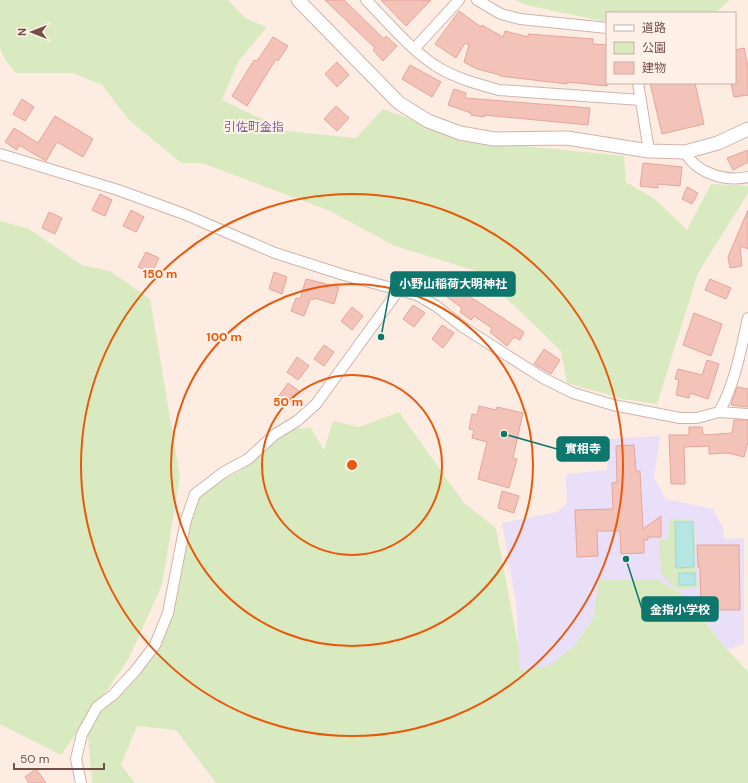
<svg xmlns="http://www.w3.org/2000/svg" width="748" height="783" font-family="'DM Sans','Noto Sans JP',sans-serif">
<style>
.education{fill:#e9dff9}
.green{fill:#daeac0}
.water{fill:#b6e6e3;stroke:#9cd8d5}
.building{fill:#f3c3b9;stroke:#e6a599}
.lines{fill:none;stroke-linecap:round;stroke-linejoin:round}
.minor-casing{stroke:#d0b4ab;stroke-width:12}
.tertiary-casing{stroke:#d0b4ab;stroke-width:15}
.minor{stroke:#fff;stroke-width:10}
.tertiary{stroke:#fff;stroke-width:13}
.ring{fill:none;stroke:#e8590c;stroke-width:2}
.labels{text-anchor:middle;dominant-baseline:central;stroke-width:4;stroke-linejoin:round;paint-order:stroke}
.neighbourhood-label{font-size:12px;fill:#7b6398;stroke:#fff1e8}
.centre{fill:#e8590c;stroke:#fff1e8;stroke-width:2}
.ring-label{font-size:12px;text-anchor:middle;font-weight:bold;fill:#e8590c;stroke:#fff1e8;stroke-width:4;stroke-linejoin:round;paint-order:stroke}
.leader{fill:none;stroke:#0f766e;stroke-width:1.5}
.callout-dot{fill:#0f766e;stroke:#fff1e8;stroke-width:1.5}
.callout{fill:#0f766e;stroke:#0f766e;stroke-width:1.5}
.callout-label{font-size:12px;text-anchor:middle;font-weight:bold;fill:#fff}
</style>
<rect width="100%" height="100%" fill="#fdece2"/>
<polygon class="education" points="660,436 654,478 666,499 713,509 724,530 724,539 744,538 744,644 726,650 690,599 657,579 600,580 591,628 569,653 543,670 520,670 516,603 502,523 557,512 567,504 566,474 607,470 608,439"/>
<g class="green">
<polygon points="0,0 228,0 245,18 267,27 238,62 222,100 287,131 356,138 383,109 467,140 624,156 626,182 655,199 687,230 711,184 748,186 748,193 698,273 657,404 623,399 567,383 561,351 479,272 395,246 330,211 202,163 181,163 129,120 102,85 73,73 16,73 5,60 0,48"/>
<polygon points="515,0 730,0 715,13 607,13 607,22 526,5"/>
<polygon points="0,221 29,229 82,265 110,271 150,299 180,477 162,585 128,660 61,755 0,724"/>
<polygon points="399,412 464,503 496,528 519,650 520,670 549,666 575,645 593,619 599,580 657,579 685,596 723,645 748,672 748,783 216,783 176,730 137,726 121,765 135,783 92,783 87,725 160,633 195,494 240,471 290,429 311,428 324,450 333,421 359,427"/>
<polygon points="669,519 694,520 697,588 676,589 661,573 659,540 668,540"/>
</g>
<g class="water">
<polygon points="675,522 693,522 694,567 676,568"/>
<rect x="679" y="573" width="16" height="12"/>
</g>
<g class="building">
<polygon points="325,0 344,0 384,39 386,36 397,46 383,61 373,50 375,48"/>
<polygon points="381,0 431,0 406,26"/>
<polygon points="459,11 481,27 482,25 503,37 505,31 528,37 528,34 593,39 593,44 607,45 607,86 567,82 567,84 500,76 500,75 477,69 464,62 469,45 465,43 456,58 435,44"/>
<polygon points="273,37 288,46 278,61 276,59 247,106 232,96 254,60 257,61"/>
<polygon points="744,48 748,66 748,95 734,97 731,83 735,83 735,50"/>
<polygon points="337,62 349,75 337,87 325,74"/>
<polygon points="410,65 441,82 432,97 402,79"/>
<polygon points="650,83 695,83 704,124 662,134"/>
<polygon points="454,89 466,93 465,98 590,108 588,125 484,115 484,117 471,115 471,113 448,105"/>
<polygon points="22,99 34,107 25,121 13,114"/>
<polygon points="336,106 349,118 337,131 324,119"/>
<polygon points="55,116 93,139 83,157 57,142 46,161 19,145 17,150 5,142 14,128 38,143"/>
<polygon points="748,150 748,162 733,170 727,158"/>
<polygon points="643,163 682,167 680,186 658,184 658,188 640,186"/>
<polygon points="687,187 698,193 692,204 682,199"/>
<polygon points="100,194 112,200 105,216 92,210"/>
<polygon points="131,210 144,217 136,232 123,226"/>
<polygon points="748,210 748,249 740,246 742,266 730,268 728,257"/>
<polygon points="49,212 62,218 55,234 42,228"/>
<polygon points="146,252 159,258 152,273 138,267"/>
<polygon points="274,272 287,277 282,294 269,289"/>
<polygon points="306,279 339,287 334,304 315,298 314,300 311,298 304,316 291,311 296,298 300,299"/>
<polygon points="710,279 731,288 726,299 705,290"/>
<polygon points="458,283 469,291 466,294 524,332 520,340 514,337 507,346 490,332 492,328 474,316 471,320 460,312 462,308 447,297"/>
<polygon points="413,305 425,313 414,327 403,319"/>
<polygon points="352,307 363,316 352,330 341,321"/>
<polygon points="694,313 722,324 711,356 683,345"/>
<polygon points="442,325 454,333 443,348 432,339"/>
<polygon points="324,345 334,352 324,366 314,359"/>
<polygon points="544,349 560,360 551,374 534,364"/>
<polygon points="297,357 309,366 298,380 287,372"/>
<polygon points="707,360 719,364 708,399 690,393 689,398 676,395 679,380 675,379 678,369 702,375"/>
<polygon points="288,383 299,391 289,405 278,397"/>
<polygon points="737,387 748,389 748,407 731,405"/>
<polygon points="479,406 496,410 497,407 523,413 513,458 517,459 509,488 478,479 487,442 472,438 474,430 469,429 472,414 477,415"/>
<polygon points="734,420 748,420 748,442 744,457 728,453 709,454 709,446 684,447 685,484 671,484 669,435 689,435 689,427 702,427 703,435 732,433"/>
<polygon points="634,445 636,471 640,471 643,529 661,516 661,537 648,537 648,540 644,540 644,553 621,554 620,531 597,531 598,556 577,557 575,510 613,509 612,483 617,482 616,446"/>
<polygon points="502,491 519,496 514,513 498,508"/>
<polygon points="697,545 739,545 740,610 701,610 700,567 698,567"/>
<polygon points="36,769 46,783 29,783 25,777"/>
</g>
<g class="lines">
<defs>
<g id="minor">
<path d="M 366,0 C 387,21 411,50 436,66 C 455,78 477,84 499,90 L 641,100"/>
<polyline points="477,0 501,14 520,19 607,28"/>
<polyline points="415,48 459,0"/>
<polyline points="638,83 649,151"/>
<path d="M 685,152 C 696,173 725,182 748,177"/>
<path d="M 0,154 L 118,190 L 184,214 L 275,253 L 344,275 L 417,295 L 436,306 L 463,327 L 505,354 L 543,378 L 573,393 L 613,405 L 680,418 L 697,418 L 719,412 C 735,384 741,349 748,318"/>
<polyline points="719,412 748,414"/>
<polyline points="81,783 76,759 82,734 97,707 113,695 136,670 155,645 168,613 186,520 195,494 224,472 248,459 274,435 297,421 316,404 398,291"/>
</g>
<polyline id="tertiary" points="298,0 399,103 428,121 460,133 494,139 567,138 649,151 685,152 718,143 748,129"/>
</defs>
<use href="#minor" class="minor-casing"/>
<use href="#tertiary" class="tertiary-casing"/>
<use href="#minor" class="minor"/>
<use href="#tertiary" class="tertiary"/>
</g>
<g class="ring">
<circle cx="352" cy="465" r="90"/>
<circle cx="352" cy="465" r="181"/>
<circle cx="352" cy="465" r="271"/>
</g>
<g class="labels">
<g class="neighbourhood-label">
<text x="254" y="127">引佐町金指</text>
</g>
</g>
<circle cx="352" cy="465" r="6" class="centre"/>
<g class="ring-label">
<text x="160" y="278">150 m</text>
<text x="224" y="341">100 m</text>
<text x="288" y="406">50 m</text>
</g>
<path class="leader" d="M381 337L391 284M504 434L557 449M626 559L642 609"/>
<g class="callout-dot">
<circle cx="381" cy="337" r="4"/>
<circle cx="504" cy="434" r="4"/>
<circle cx="626" cy="559" r="4"/>
</g>
<g class="callout">
<rect x="391" y="272" width="124" height="24" rx="4"/>
<rect x="557" y="437" width="52" height="24" rx="4"/>
<rect x="642" y="597" width="76" height="24" rx="4"/>
</g>
<g class="callout-label">
<text x="453" y="288">小野山稲荷大明神社</text>
<text x="583" y="453">實相寺</text>
<text x="680" y="614">金指小学校</text>
</g>
<rect x="606" y="12" width="130" height="72" fill="#fff1e8" stroke="#c8b0a8"/>
<rect x="614" y="25" width="20" height="6" fill="#ffffff" stroke="#c8b0a8"/>
<text x="642" y="32" font-size="12" fill="#754e48">道路</text>
<rect x="614" y="42" width="20" height="12" fill="#daeac0" stroke="#c8b0a8"/>
<text x="642" y="52" font-size="12" fill="#754e48">公園</text>
<rect x="614" y="62" width="20" height="12" fill="#f3c3b9" stroke="#c8b0a8"/>
<text x="642" y="72" font-size="12" fill="#754e48">建物</text>
<g transform="translate(32 32) rotate(270)" stroke="#fff1e8" stroke-width="3" paint-order="stroke">
<path d="M0-3L7 15L0 10L-7 15Z" fill="#754e48"/>
<text y="-6" font-size="11" font-weight="bold" text-anchor="middle" fill="#754e48">N</text>
</g>
<path d="M14 763v6h90v-6" fill="none" stroke="#754e48" stroke-width="2"/>
<text x="20" y="763" font-size="12" fill="#754e48" stroke="#fff1e8" stroke-width="3" paint-order="stroke">50 m</text>
</svg>
